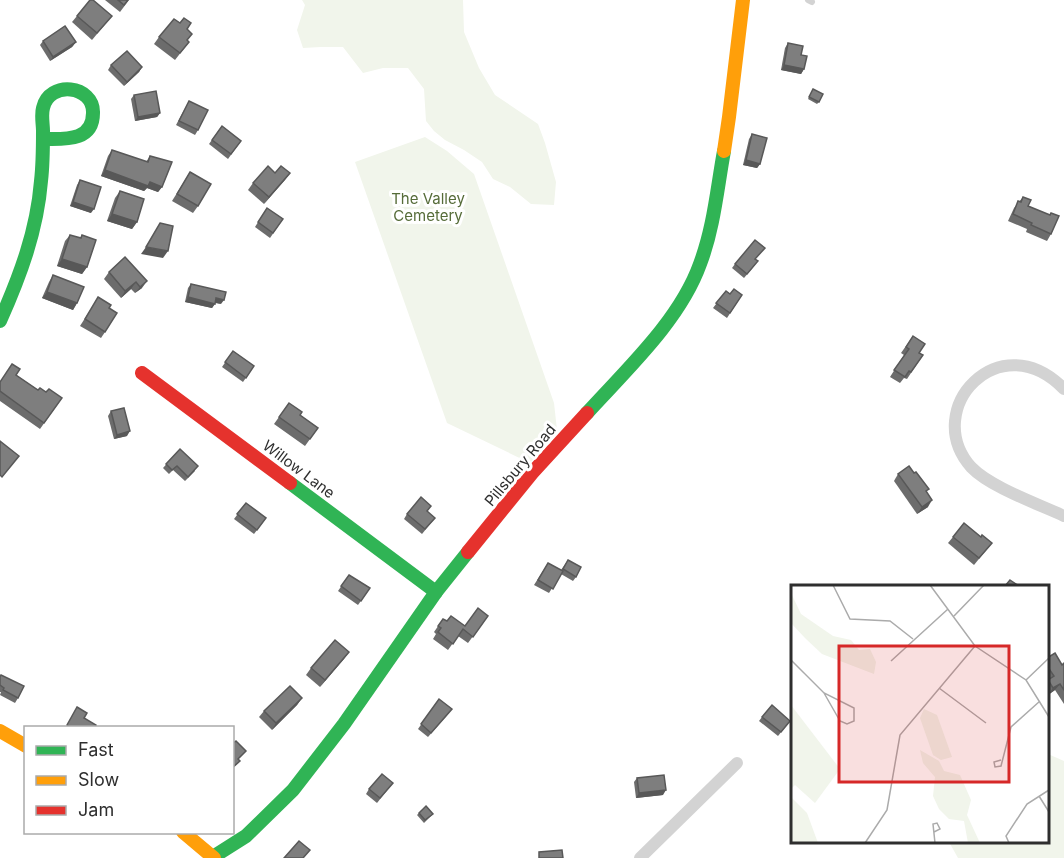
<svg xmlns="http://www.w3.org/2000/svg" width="1064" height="858" font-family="Inter,sans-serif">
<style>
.green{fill:#f1f5eb}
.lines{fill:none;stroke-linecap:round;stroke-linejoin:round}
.lane{stroke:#d3d3d3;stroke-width:6}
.street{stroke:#d3d3d3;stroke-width:12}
.fast{stroke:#30b455;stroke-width:14}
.slow{stroke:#ff9f0a;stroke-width:14}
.jam{stroke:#e5322d;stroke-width:14}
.wall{fill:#6c6c6c}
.shaded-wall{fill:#585858}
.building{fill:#7e7e7e;stroke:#585858;stroke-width:1.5}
.labels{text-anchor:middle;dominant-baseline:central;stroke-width:6;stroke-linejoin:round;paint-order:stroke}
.park-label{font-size:15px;fill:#566c39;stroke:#fff}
.street-label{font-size:15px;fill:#2e2e2e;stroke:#fff}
.inset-road{fill:none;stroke:#ababab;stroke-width:1.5}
.view{fill:#d62828;fill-opacity:0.15;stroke:#d62828;stroke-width:3}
.inset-edge{fill:none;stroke:#2e2e2e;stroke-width:3}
</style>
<rect width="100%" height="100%" fill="#fff"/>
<g class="green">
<polygon points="302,0 463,0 464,32 479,68 495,95 538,124 545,143 556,182 554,205 531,204 510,187 493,179 482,162 464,150 445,140 434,131 426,121 424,89 408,68 383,68 363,73 343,47 321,47 303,48 297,30 305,5"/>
<polygon points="425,137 447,151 474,174 554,403 557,430 530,463 447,423 355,162"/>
<polygon points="1048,754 1064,761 1064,858 958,858 949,842 1048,842"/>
</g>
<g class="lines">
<polyline class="lane" points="808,0 812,2"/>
<g class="street">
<path d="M 1064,389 C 1000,323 920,409 971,467 C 990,487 1038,504 1064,516"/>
<polyline points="640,858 737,763"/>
</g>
<g class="fast">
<path d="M 0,321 C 20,276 37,231 41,181 C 43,164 43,148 43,131 C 43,124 41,115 43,108 C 49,80 94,85 93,113 C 93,142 64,139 44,139"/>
<path d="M 587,413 C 627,369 680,320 700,264 C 714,227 717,189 724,151"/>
<polyline points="290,483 436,592"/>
<polyline points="213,857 246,836 293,790 344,724 436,592 468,552"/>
</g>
<g class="slow">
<polyline points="724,151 729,117 743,0"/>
<polyline points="0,731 26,746"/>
<polyline points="183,832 214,858"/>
</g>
<g class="jam">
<polyline points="142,373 290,483"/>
<polyline points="468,552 532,473 587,413"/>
</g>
</g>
<g class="wall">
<polygon points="105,0 129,0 120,12"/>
<polygon points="77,16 112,16 92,40 72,22"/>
<polygon points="187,29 187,40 189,42 175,60 154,44 159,37"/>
<polygon points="43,41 76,42 72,47 50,61 40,45"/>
<polygon points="788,43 801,55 804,69 801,74 781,70 785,48"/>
<polygon points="111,65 142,67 139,72 124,86 108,70"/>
<polygon points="812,92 819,102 817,104 808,99"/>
<polygon points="134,95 160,113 157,117 135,121 131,99"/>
<polygon points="189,101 198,130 195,135 176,125"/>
<polygon points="222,126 241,141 228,159 209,144"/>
<polygon points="752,134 760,164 757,168 743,165 749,139"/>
<polygon points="112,150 146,162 150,156 162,187 158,192 147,188 144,191 101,176 108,156"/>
<polygon points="190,172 198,206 193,213 172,201"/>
<polygon points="275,173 290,173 264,204 248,190 253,183"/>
<polygon points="80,180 91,213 70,206 77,185"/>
<polygon points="120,191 137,222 132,229 107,221 115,198"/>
<polygon points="1023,197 1028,206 1049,215 1051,213 1051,234 1047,241 1026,232 1027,229 1008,221 1014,208"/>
<polygon points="267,208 283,219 270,238 255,227"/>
<polygon points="70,235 80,238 82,235 87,267 82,274 57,266 65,241"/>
<polygon points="125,257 142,288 135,293 131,289 121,298 104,279 109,272"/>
<polygon points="756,259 755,265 744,278 732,268 735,264"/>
<polygon points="53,275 77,303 73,310 42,298 49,282"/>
<polygon points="191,284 221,304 215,303 212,308 185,302 188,288"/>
<polygon points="726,291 730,294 742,295 727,318 713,308"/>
<polygon points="94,304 109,308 105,332 101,338 80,326"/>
<polygon points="913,336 919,353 923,355 907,379 904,378 900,383 890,377 904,355 901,353"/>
<polygon points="233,351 254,366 243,382 222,367"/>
<polygon points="16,375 38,390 62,398 40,429 0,401 0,382"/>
<polygon points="289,403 300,415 318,428 305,446 274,424"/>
<polygon points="111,411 127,436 114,439 108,416"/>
<polygon points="180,449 195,471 185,481 173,470 169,474 163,468"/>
<polygon points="914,473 927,492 928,507 917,514 894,481 898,474"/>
<polygon points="246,503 266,518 254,534 234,519"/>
<polygon points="427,512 435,518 422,534 404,519 407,514"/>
<polygon points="953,537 981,537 992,543 974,565 948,543"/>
<polygon points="568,560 576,577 573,581 561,574 549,593 534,585 548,563 561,570"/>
<polygon points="349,575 370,588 358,605 338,591"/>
<polygon points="488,616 468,643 458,636 448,650 433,639 436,634 434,632 443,619 447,621 465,626"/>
<polygon points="349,652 320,687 306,675 311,668"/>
<polygon points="1047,658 1062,665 1064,663 1064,704 1055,690 1048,695 1047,694"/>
<polygon points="0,677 18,698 15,703 0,695 1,692 0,692"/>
<polygon points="302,698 297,705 272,730 259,717 264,711"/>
<polygon points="439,699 449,713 428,737 418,729"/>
<polygon points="762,717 790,721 778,736 759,721"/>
<polygon points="637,778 663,795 636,798 634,782"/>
<polygon points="393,783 377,803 366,794 369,789"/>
<polygon points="419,813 433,814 424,823 417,815"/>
</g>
<g class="shaded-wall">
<polygon points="76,42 72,47 50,61 53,57"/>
<polygon points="784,65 804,69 801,74 781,70"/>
<polygon points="142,67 139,72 124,86 127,82"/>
<polygon points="160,113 157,117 135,121 138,117"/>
<polygon points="746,160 760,164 757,168 743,165"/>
<polygon points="105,170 150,182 162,187 158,192 147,188 144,191 101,176"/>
<polygon points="290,173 285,180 264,204 269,197"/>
<polygon points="73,202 94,209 91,213 70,206"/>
<polygon points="112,214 137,222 132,229 107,221"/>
<polygon points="146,247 168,251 163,258 141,254"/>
<polygon points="62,259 87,267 82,274 57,266"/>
<polygon points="147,281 142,288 135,293 140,287"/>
<polygon points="136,282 131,289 121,298 125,291"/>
<polygon points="47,292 77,303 73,310 42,298"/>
<polygon points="188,297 215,304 212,308 185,302"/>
<polygon points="216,298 224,300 221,304 213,302"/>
<polygon points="130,431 127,436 114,439 117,435"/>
<polygon points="932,500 928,507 917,514 922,507"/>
<polygon points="349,652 344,659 320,687 325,680"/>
<polygon points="1060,684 1055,690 1048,695 1053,688"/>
<polygon points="302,698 297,705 272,730 276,723"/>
<polygon points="666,790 663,795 636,798 639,793"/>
</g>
<g class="building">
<polygon points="90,0 93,0 112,16 97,33 77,16"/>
<polygon points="118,0 128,0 124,5"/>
<polygon points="184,18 191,23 187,29 192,34 187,40 189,42 180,53 159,37 174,19 180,23"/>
<polygon points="65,26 76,42 53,57 43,41"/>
<polygon points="788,43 803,46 801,55 807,56 804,69 784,65"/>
<polygon points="127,51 142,67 127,82 111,65"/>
<polygon points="813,89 823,94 819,102 809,97"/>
<polygon points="156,91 160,113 138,117 134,95"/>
<polygon points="189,101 208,110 198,130 179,121"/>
<polygon points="222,126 241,141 231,154 212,140"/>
<polygon points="752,134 767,138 760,164 746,160"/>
<polygon points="112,150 148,162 150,156 172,162 162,187 150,182 148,186 105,170"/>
<polygon points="268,166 275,173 281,166 290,173 269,197 253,183"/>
<polygon points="190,172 211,184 198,206 177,194"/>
<polygon points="80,180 101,187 94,209 73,202"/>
<polygon points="120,191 144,199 137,222 112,214"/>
<polygon points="1023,197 1031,200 1028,206 1050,215 1051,213 1059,216 1051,234 1031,225 1032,223 1013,214 1018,201 1021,202"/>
<polygon points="267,208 283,219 273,233 258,222"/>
<polygon points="160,223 173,226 168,251 146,247"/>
<polygon points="70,235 81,238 82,235 96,240 87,267 62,259"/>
<polygon points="755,240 765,248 755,259 758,261 747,274 735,264"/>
<polygon points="125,257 147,281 140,287 136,282 125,291 109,272"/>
<polygon points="53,275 84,287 77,303 47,292"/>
<polygon points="191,284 226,292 224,300 216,298 215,304 188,297"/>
<polygon points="734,289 742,295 730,313 716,303 726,291 730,294"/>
<polygon points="98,297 111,305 109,308 117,313 105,332 85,319"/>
<polygon points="913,336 925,344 919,353 923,355 911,372 909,371 905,377 894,370 909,349 906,347"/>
<polygon points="233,351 254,366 246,378 225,362"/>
<polygon points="12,364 20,369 16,375 38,390 40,388 46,392 49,389 62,398 44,423 0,391 0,382"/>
<polygon points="289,403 302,412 300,415 318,428 310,439 279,417"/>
<polygon points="124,408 130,431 117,435 111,411"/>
<polygon points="0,441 19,456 2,477 0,475"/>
<polygon points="180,449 198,466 188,477 177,466 172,470 166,464"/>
<polygon points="909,466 914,473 916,472 929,489 926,491 932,500 922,507 898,474"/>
<polygon points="421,497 431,506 427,511 435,518 425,529 407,514"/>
<polygon points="246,503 266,518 257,530 237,514"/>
<polygon points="964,523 981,537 982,535 992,543 979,558 953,537"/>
<polygon points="568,560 581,567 576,577 563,569"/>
<polygon points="548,563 563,571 553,589 538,580"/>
<polygon points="349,575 370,588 361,601 341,586"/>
<polygon points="1010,580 1019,586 1005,586"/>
<polygon points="478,608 488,616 473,637 463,629 453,644 438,632 441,628 438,626 443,619 447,621 451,616 465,626"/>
<polygon points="335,640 349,652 325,680 311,668"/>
<polygon points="1055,653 1062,665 1064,663 1064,690 1060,684 1053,688 1048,680 1054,676 1047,666 1047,658"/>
<polygon points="1,675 24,686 18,698 3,690 4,688 0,685 0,677"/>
<polygon points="290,686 302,698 276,723 264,711"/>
<polygon points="439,699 452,709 431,733 421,724"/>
<polygon points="772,705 790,721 781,732 762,717"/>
<polygon points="77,707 87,713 84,718 96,725 95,728 71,728 67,725"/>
<polygon points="236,741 246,751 238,759 240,761 232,768 232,744"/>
<polygon points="382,774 393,783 380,798 369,789"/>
<polygon points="664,775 666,790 639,793 637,778"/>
<polygon points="426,806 433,814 425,820 419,813"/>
<polygon points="299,841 310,850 303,858 284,858"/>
<polygon points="562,850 563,858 539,858 539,852"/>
</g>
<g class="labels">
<g class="park-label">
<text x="428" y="198">The Valley<tspan x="428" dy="17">Cemetery</tspan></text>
</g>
<g class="street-label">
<text transform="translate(520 465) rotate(-50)">Pillsbury Road</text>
<text transform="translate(299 469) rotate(37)">Willow Lane</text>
</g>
</g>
<g transform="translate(791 585)">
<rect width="258" height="258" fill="#fff"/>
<path d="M 0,8 L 10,29 L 42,51 L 60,55 L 68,65 L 79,64 L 85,77 L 83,89 L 31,69 L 14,53 L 0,38 ZM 0,120 L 49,184 L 24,218 L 4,200 L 0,204 ZM 133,124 L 146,130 L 161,172 L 150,175 L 142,170 L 129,133 ZM 129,165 L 148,176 L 153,186 L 169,190 L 180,215 L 176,230 L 189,258 L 177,258 L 173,236 L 158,234 L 148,224 L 142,211 L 144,192 L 132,178 ZM 0,212 L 16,228 L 27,258 L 0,258 Z" fill="#f1f5eb"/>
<path class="inset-road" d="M 42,0 L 59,34 L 99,36 L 122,54M 139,0 L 184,61 L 235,95 L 258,132M 163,31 L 193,0M 0,75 L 33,108 L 63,123 L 63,136 L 56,139 L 49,136 L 33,108M 100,76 L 157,24M 235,95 L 258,73M 148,103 L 195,138M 210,175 L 203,177 L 204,182 L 210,181 L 220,142 L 249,116M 248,211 L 258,227M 143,247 L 149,244 L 146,238 L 142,239 L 144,258M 74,258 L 96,225 L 109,150 L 184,61M 218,258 L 215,251 L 236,219 L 258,205"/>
<path class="view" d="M 48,61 L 218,61 L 218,197 L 48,197 Z"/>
<rect width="258" height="258" class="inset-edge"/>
</g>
<rect x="24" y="726" width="210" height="108" fill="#ffffff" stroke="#ababab" stroke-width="1.5"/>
<rect x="36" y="746" width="30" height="9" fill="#30b455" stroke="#ababab" stroke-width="1.5"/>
<text x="78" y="756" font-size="18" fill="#2e2e2e">Fast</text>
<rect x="36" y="776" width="30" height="9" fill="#ff9f0a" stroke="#ababab" stroke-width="1.5"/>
<text x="78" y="786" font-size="18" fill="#2e2e2e">Slow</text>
<rect x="36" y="806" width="30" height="9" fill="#e5322d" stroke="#ababab" stroke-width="1.5"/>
<text x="78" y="816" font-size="18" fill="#2e2e2e">Jam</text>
</svg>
